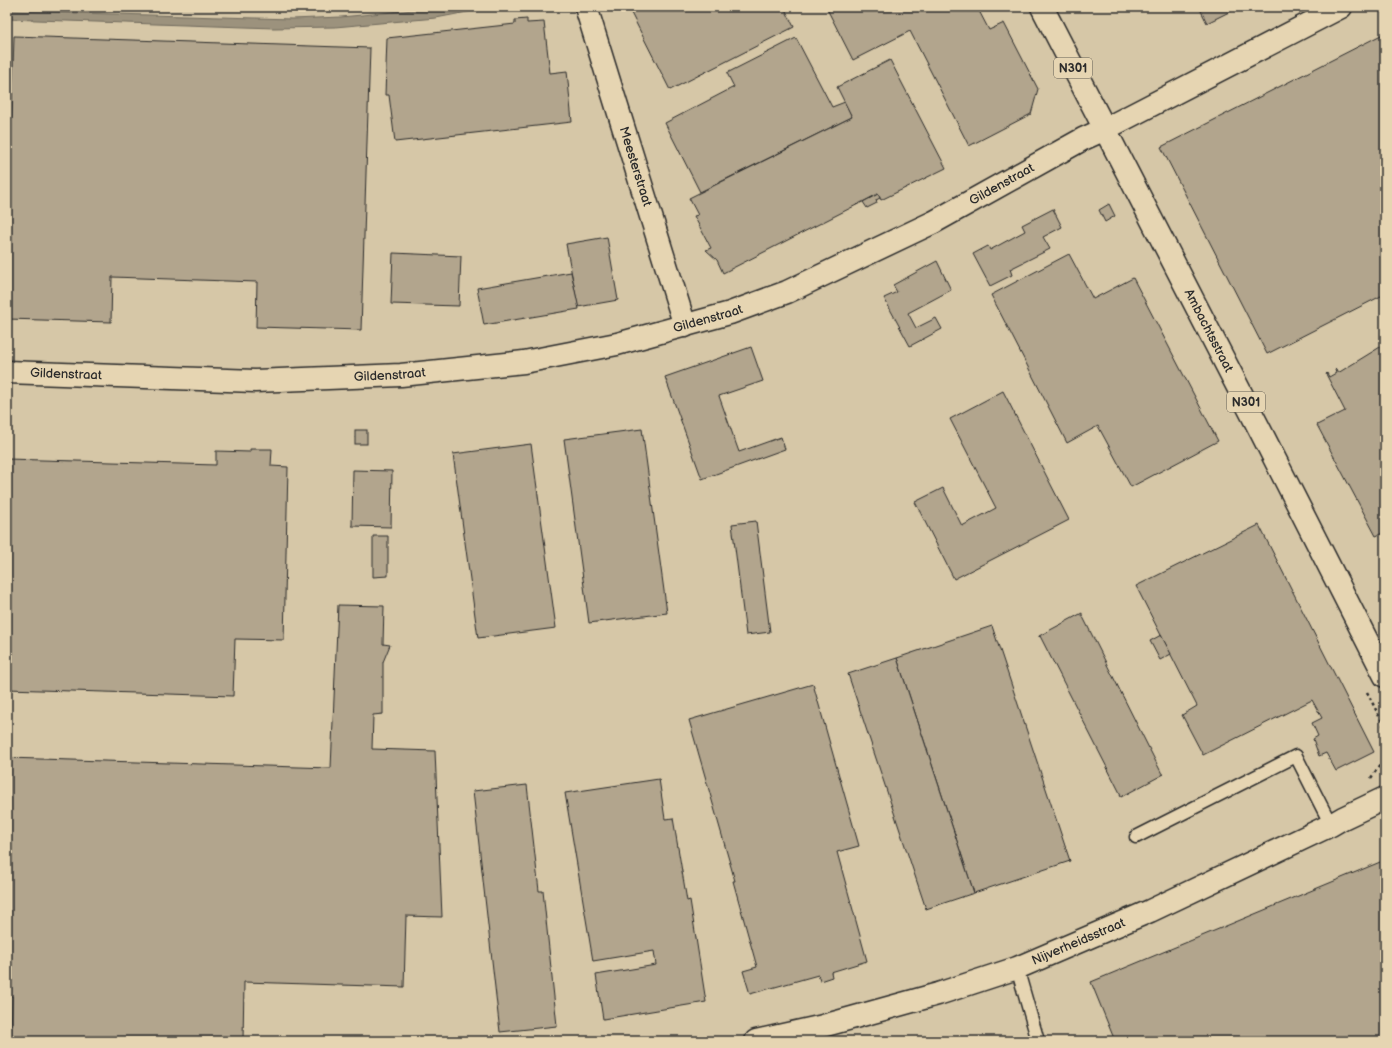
<svg xmlns="http://www.w3.org/2000/svg" width="1392" height="1048" font-family="'Balsamiq Sans',sans-serif">
<style>
.built{fill:#d6c7a7}
.water{fill:#9c927d;stroke:#6f695c}
.building{fill:#b2a58d;stroke:#2b2b2b}
.lines{fill:none;stroke-linecap:round;stroke-linejoin:round}
.service-casing{stroke:#2b2b2b;stroke-width:15}
.minor-casing{stroke:#2b2b2b;stroke-width:25}
.primary-casing{stroke:#2b2b2b;stroke-width:25}
.path{stroke:#2b2b2b;stroke-width:2.5;stroke-dasharray:3 3;stroke-linecap:butt}
.service{stroke:#e6d5b2;stroke-width:12}
.minor{stroke:#e6d5b2;stroke-width:22}
.primary{stroke:#e6d5b2;stroke-width:22}
.labels{text-anchor:middle;dominant-baseline:central;stroke-width:3;stroke-linejoin:round;paint-order:stroke}
.shield{fill:#e6d5b2;stroke:#635e54;stroke-width:1}
.shield-label{font-size:12px;font-weight:bold;fill:#2b2b2b}
.street-label{font-size:13px;fill:#2b2b2b;stroke:#e6d5b2}
</style>
<rect width="100%" height="100%" fill="#e6d5b2"/>
<filter id="ink" filterUnits="userSpaceOnUse"><feTurbulence type="fractalNoise" baseFrequency=".025" numOctaves="2"/><feDisplacementMap in="SourceGraphic" scale="8" xChannelSelector="R" yChannelSelector="G"/><feConvolveMatrix kernelMatrix="1 2 1 2 8 2 1 2 1" color-interpolation-filters="sRGB"/></filter>
<g filter="url(#ink)">
<rect class="built" x="7" y="7" width="1378" height="1034"/>
<polygon class="water" points="445,7 493,7 436,18 335,27 274,28 7,19 7,11 292,19 341,17"/>
<g class="building">
<polygon points="637,7 784,7 794,27 670,90 630,11"/>
<polygon points="826,7 977,7 989,30 1004,23 1038,89 1031,114 969,146 910,31 853,60"/>
<polygon points="1199,7 1239,7 1207,23"/>
<polygon points="527,19 527,23 544,22 550,73 567,71 572,122 395,142 389,95 385,95 387,38 515,24 515,20"/>
<polygon points="1383,34 1385,38 1385,294 1267,354 1161,147"/>
<polygon points="14,36 370,48 361,330 256,327 257,282 112,277 111,322 7,319 7,265"/>
<polygon points="796,38 832,107 845,102 852,117 700,192 665,123 734,87 727,73"/>
<polygon points="890,60 946,168 881,200 878,194 723,273 717,260 706,250 711,248 694,216 698,215 689,198 852,117 837,87"/>
<polygon points="878,194 880,198 876,200 877,203 867,208 863,202"/>
<polygon points="1109,204 1115,216 1105,222 1099,210"/>
<polygon points="1053,209 1062,227 1043,237 1050,249 1010,269 1012,275 990,286 973,254 988,246 990,250 1025,231 1022,225"/>
<polygon points="607,237 618,300 578,307 566,244"/>
<polygon points="393,253 461,256 459,306 391,304"/>
<polygon points="1069,254 1093,299 1133,278 1218,441 1131,487 1098,426 1067,443 991,295"/>
<polygon points="937,261 951,290 908,313 916,328 936,318 942,329 910,346 884,298 897,292 893,285"/>
<polygon points="571,272 579,309 484,325 477,288"/>
<polygon points="1385,344 1385,532 1376,536 1317,425 1345,411 1326,374 1327,373 1329,377 1336,373 1335,370 1336,369 1338,373"/>
<polygon points="751,347 763,381 719,396 739,452 781,437 785,449 702,479 665,377"/>
<polygon points="1003,391 1069,520 954,579 915,502 943,488 962,526 996,508 950,419"/>
<polygon points="642,429 667,613 589,623 564,439"/>
<rect x="355" y="430" width="12" height="14"/>
<polygon points="531,444 556,628 478,638 453,454"/>
<polygon points="250,449 272,449 271,466 288,467 284,640 235,639 233,696 7,689 7,459 216,465 216,451 250,452"/>
<polygon points="353,470 392,471 391,527 352,526"/>
<polygon points="756,521 770,632 746,635 732,524"/>
<polygon points="1259,525 1374,752 1336,771 1326,753 1319,756 1313,739 1318,736 1312,723 1322,718 1312,700 1203,755 1182,715 1197,706 1136,586"/>
<polygon points="373,536 388,536 388,576 373,577"/>
<polygon points="338,605 384,606 383,644 390,645 383,662 383,714 373,715 372,749 435,751 442,917 406,916 404,987 244,982 243,1041 121,1041 11,1039 12,996 7,996 7,758 331,768"/>
<polygon points="1082,613 1082,615 1162,774 1164,774 1121,797 1120,795 1121,795 1040,636 1039,637 1039,636"/>
<polygon points="992,626 1070,861 974,893 897,658"/>
<polygon points="1161,635 1171,654 1160,660 1150,641"/>
<polygon points="897,658 974,893 926,909 848,674"/>
<polygon points="813,684 859,846 837,852 867,961 831,972 832,977 820,981 818,975 750,994 743,971 757,967 733,881 735,881 689,720"/>
<polygon points="659,779 665,819 673,818 687,901 690,900 706,1002 603,1019 596,975 656,965 654,951 593,961 565,793"/>
<polygon points="527,785 539,891 543,891 557,1026 500,1032 473,791"/>
<polygon points="1385,860 1385,1041 1115,1041 1091,982"/>
</g>
<g class="lines">
<defs>
<g id="service">
<polyline points="1136,837 1296,756 1331,825"/>
<polyline points="1017,968 1038,1041"/>
</g>
<g id="minor">
<path id="s1" d="M 586,7 L 685,326"/>
<path id="s2" d="M 7,372 L 255,381 L 401,375 L 524,362 L 617,344 L 730,313 L 787,292 L 934,222 L 1083,139 L 1105,129 L 1341,7"/>
<path id="s3" d="M 756,1041 L 819,1027 L 938,994 L 1017,968 L 1150,911 L 1331,825 L 1343,818 L 1385,798"/>
</g>
<g id="primary">
<path id="s4" d="M 1042,7 L 1261,432 L 1385,676"/>
</g>
</defs>
<use href="#service" class="service-casing"/>
<use href="#minor" class="minor-casing"/>
<use href="#primary" class="primary-casing"/>
<g class="path">
<polyline points="1367,692 1385,728"/>
<polyline points="1382,762 1385,767"/>
<polyline points="1371,778 1382,762 1385,755"/>
</g>
<use href="#service" class="service"/>
<use href="#minor" class="minor"/>
<use href="#primary" class="primary"/>
</g>
</g>
<g class="labels">
<g class="shield">
<rect x="1054" y="58" width="38" height="20" rx="3"/>
<rect x="1227" y="392" width="38" height="20" rx="3"/>
</g>
<g class="shield-label">
<text x="1073" y="68">N301</text>
<text x="1246" y="402">N301</text>
</g>
<g class="street-label">
<text stroke="none"><textPath href="#s1" startOffset="167">Meesterstraat</textPath></text>
<text stroke="none"><textPath href="#s2" startOffset="1031">Gildenstraat</textPath></text>
<text stroke="none"><textPath href="#s2" startOffset="707">Gildenstraat</textPath></text>
<text stroke="none"><textPath href="#s4" startOffset="364">Ambachtsstraat</textPath></text>
<text stroke="none"><textPath href="#s2" startOffset="59">Gildenstraat</textPath></text>
<text stroke="none"><textPath href="#s2" startOffset="383">Gildenstraat</textPath></text>
<text stroke="none"><textPath href="#s3" startOffset="338">Nijverheidsstraat</textPath></text>
</g>
</g>
<rect width="1392" height="1048" fill="none" stroke="#e6d5b2" stroke-width="24"/>
<rect x="12" y="12" width="1368" height="1024" fill="none" stroke="#2b2b2b" stroke-width="1.5" filter="url(#ink)"/>
</svg>
